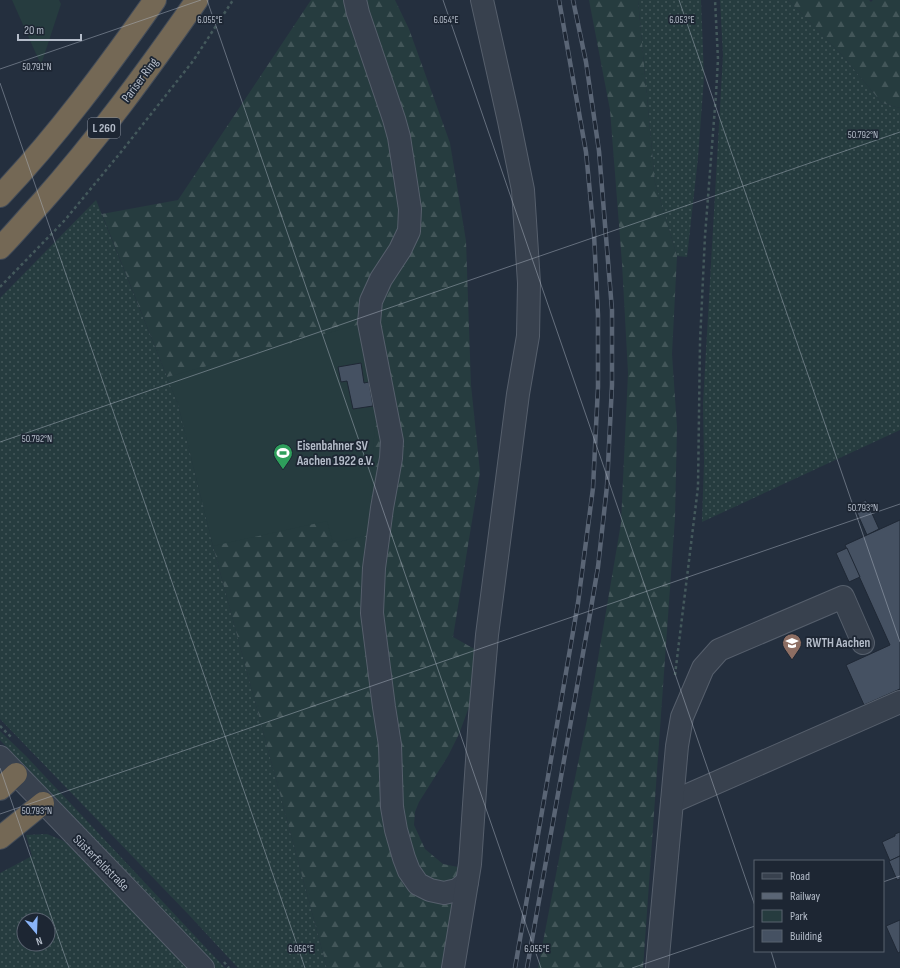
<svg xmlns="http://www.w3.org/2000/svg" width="900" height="968" font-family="'Sofia Sans Condensed',sans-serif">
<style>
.grass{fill:url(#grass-dots);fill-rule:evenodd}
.forest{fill:url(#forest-firs)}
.park{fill:#263c3f}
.building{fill:#455162;stroke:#1f2835}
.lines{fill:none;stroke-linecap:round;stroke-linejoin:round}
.minor-casing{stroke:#565f6c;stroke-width:24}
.highway-casing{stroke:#434c59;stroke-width:24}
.path{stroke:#44595c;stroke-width:2.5;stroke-dasharray:3 3;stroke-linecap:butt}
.minor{stroke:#38414e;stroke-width:22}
.highway{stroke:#746855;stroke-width:22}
.rail-casing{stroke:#5a6575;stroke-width:4.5}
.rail{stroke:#1d2633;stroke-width:3;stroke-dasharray:9;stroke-linecap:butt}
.ticks{fill:none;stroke:#b4bcc9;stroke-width:1;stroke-opacity:0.45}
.labels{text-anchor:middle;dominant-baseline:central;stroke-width:3.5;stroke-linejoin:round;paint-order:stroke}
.shield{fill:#1d2633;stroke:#878f9c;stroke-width:1}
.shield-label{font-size:12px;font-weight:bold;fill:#b4bcc9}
.street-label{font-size:13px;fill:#b4bcc9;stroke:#1d2633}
.poi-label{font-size:13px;font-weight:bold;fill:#b4bcc9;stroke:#1d2633;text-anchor:start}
.ticks-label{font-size:10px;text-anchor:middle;fill:#b4bcc9;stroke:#1d2633;stroke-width:3.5;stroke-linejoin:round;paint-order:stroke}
</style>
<defs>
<pattern id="grass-dots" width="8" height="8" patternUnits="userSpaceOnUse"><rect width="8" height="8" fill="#263c3f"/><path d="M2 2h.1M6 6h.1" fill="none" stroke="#435659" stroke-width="1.8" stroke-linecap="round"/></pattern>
<pattern id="forest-firs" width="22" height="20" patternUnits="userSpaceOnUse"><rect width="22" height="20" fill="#263c3f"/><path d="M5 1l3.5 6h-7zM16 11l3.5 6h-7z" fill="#435659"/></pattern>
</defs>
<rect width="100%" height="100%" fill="#242f3e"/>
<g class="grass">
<polygon points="638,0 701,0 704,77 698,158 687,257 677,256 655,183"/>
<polygon points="720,0 788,0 842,55 882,103 900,108 900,430 702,522 704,462 703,403 723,55"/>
<polygon points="96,200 178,404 213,546 327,968 238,968 189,915 0,719 0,298"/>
<polygon points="0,731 26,756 225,968 215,968 0,740"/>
<path d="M 47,834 L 64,841 L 141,917 L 189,968 L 0,968 L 0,873 L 32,856 L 26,835 ZM 24,920 L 48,920 L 48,944 L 24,944 Z"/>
</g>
<g class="forest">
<polygon points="311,0 395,0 409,29 450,143 466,241 471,385 480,472 453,637 478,651 469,707 459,734 448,756 419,802 415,812 414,825 425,849 443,864 463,868 463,968 327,968 213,546 178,404 102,214 178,200"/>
<polygon points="589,0 638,0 655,183 677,256 672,354 677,427 675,518 643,968 538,968 567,817 591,700 621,523 628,373 622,263 610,110"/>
<polygon points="788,0 869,0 871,2 873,0 900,0 900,108 882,103 842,55"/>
</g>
<g class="park">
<polygon points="12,0 59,0 61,4 41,65"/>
<polygon points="361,324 375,419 369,535 333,543 327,521 213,546 178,404 167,377"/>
</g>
<g class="building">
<polygon points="361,363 364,383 369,382 373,406 353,409 347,381 341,382 338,367"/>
<polygon points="866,500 879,529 867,535 854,506"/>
<polygon points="900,520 900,689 864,705 846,665 890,645 845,545"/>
<polygon points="847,548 860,577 849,582 836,553"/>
<polygon points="900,832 900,856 890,861 882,842 895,836 895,834"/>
<polygon points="900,856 900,879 897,880 889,861"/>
<polygon points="900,920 900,952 898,953 886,926"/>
</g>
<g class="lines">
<defs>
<g id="minor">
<polyline points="355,0 358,13 394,119 399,137 410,209 409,231 400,250 381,279 371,301 369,323 392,441 391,458 382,508 374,568 372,613 384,707 390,745 392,807 396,830 404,858 409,871 418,884 430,890 444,893 457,890 467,882"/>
<polyline points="0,757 203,968"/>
<polyline points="672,802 900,702"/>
<polyline points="453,968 470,864 480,716 487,635 518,394 528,336 529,283 523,190 509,121 482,0"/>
<polyline points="657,968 677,746 682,717 703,668 719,650 843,597 863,643"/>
</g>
<g id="highway">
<path d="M 0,196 C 57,136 107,68 155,0"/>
<path d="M 0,248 C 14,234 27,218 41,203 C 98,139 148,70 197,0"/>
<polyline points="0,789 16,774"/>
<polyline points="0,838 43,803"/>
</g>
</defs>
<use href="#minor" class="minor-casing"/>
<use href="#highway" class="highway-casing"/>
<g class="path">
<polyline points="0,287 65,220 121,152 193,61 233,0"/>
<polyline points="675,675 698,487 700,342 705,236 716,94 718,59 715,0"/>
<polyline points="0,726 12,738"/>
<polyline points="224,962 229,968"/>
</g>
<use href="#minor" class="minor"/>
<use href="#highway" class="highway"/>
<defs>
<g id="rail">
<polyline points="515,968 578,603 593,488 598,387 598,315 594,234 586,152 559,0"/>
<polyline points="527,968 590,614 598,567 607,486 612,385 612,310 599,151 586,62 573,0"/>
</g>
</defs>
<use href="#rail" class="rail-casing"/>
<use href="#rail" class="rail"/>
</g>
<path class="ticks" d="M 207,0 L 541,968M 443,0 L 755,906M 679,0 L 900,642M 0,69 L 201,0M 0,83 L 305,968M 0,442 L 900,132M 0,768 L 69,968M 0,814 L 900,504M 883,882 L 900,876M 771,951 L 776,968M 632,968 L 755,926"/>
<defs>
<symbol id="stadium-pin" viewBox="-11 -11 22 30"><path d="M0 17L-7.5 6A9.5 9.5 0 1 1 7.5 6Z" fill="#2e9e5b" stroke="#1d2633"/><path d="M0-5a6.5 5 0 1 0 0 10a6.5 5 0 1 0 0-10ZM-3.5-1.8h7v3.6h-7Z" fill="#fff"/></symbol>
<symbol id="university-pin" viewBox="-11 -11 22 30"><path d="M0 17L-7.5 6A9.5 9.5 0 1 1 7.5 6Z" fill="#8d6e63" stroke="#1d2633"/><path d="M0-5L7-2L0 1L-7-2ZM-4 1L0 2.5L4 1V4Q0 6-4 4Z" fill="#fff"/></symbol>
</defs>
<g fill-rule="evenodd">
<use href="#stadium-pin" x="272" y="442" width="22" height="30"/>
<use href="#university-pin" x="781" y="632" width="22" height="30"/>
</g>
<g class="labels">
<rect class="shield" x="88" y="118" width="32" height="20" rx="3"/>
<g class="shield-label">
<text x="104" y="128">L 260</text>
</g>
<g class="street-label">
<text transform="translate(140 80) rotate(-53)">Pariser Ring</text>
<text transform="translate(101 863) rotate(45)">Süsterfeldstraße</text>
</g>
<g class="poi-label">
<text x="297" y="446">Eisenbahner SV<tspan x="297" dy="15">Aachen 1922 e.V.</tspan></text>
<text x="806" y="643">RWTH Aachen</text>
</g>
</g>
<g class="ticks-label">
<text x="210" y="23">6.055°E</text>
<text x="446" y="23">6.054°E</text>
<text x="682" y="23">6.053°E</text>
<text x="37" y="70">50.791°N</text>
<text x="863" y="138">50.792°N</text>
<text x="37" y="442">50.792°N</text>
<text x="863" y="511">50.793°N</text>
<text x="37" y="814">50.793°N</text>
<text x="301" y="952">6.056°E</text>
<text x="537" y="952">6.055°E</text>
</g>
<rect x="754" y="860" width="130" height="92" fill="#1d2633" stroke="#59626f"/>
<rect x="762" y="873" width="20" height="6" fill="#38414e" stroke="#59626f"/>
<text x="790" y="880" font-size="12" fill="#b4bcc9">Road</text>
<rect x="762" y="893" width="20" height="6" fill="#5a6575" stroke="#59626f"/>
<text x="790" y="900" font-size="12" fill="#b4bcc9">Railway</text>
<rect x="762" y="910" width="20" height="12" fill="#263c3f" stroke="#59626f"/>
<text x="790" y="920" font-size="12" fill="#b4bcc9">Park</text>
<rect x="762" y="930" width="20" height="12" fill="#455162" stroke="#59626f"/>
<text x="790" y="940" font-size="12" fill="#b4bcc9">Building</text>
<g transform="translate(36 932) rotate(161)"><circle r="19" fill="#1d2633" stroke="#59626f"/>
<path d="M0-3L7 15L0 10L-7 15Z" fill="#8ab4f8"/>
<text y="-6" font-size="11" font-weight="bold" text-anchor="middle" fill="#b4bcc9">N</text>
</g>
<path d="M18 34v6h63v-6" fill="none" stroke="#b4bcc9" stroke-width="2"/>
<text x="24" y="34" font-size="12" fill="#b4bcc9" stroke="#1d2633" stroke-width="3" paint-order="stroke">20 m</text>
</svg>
